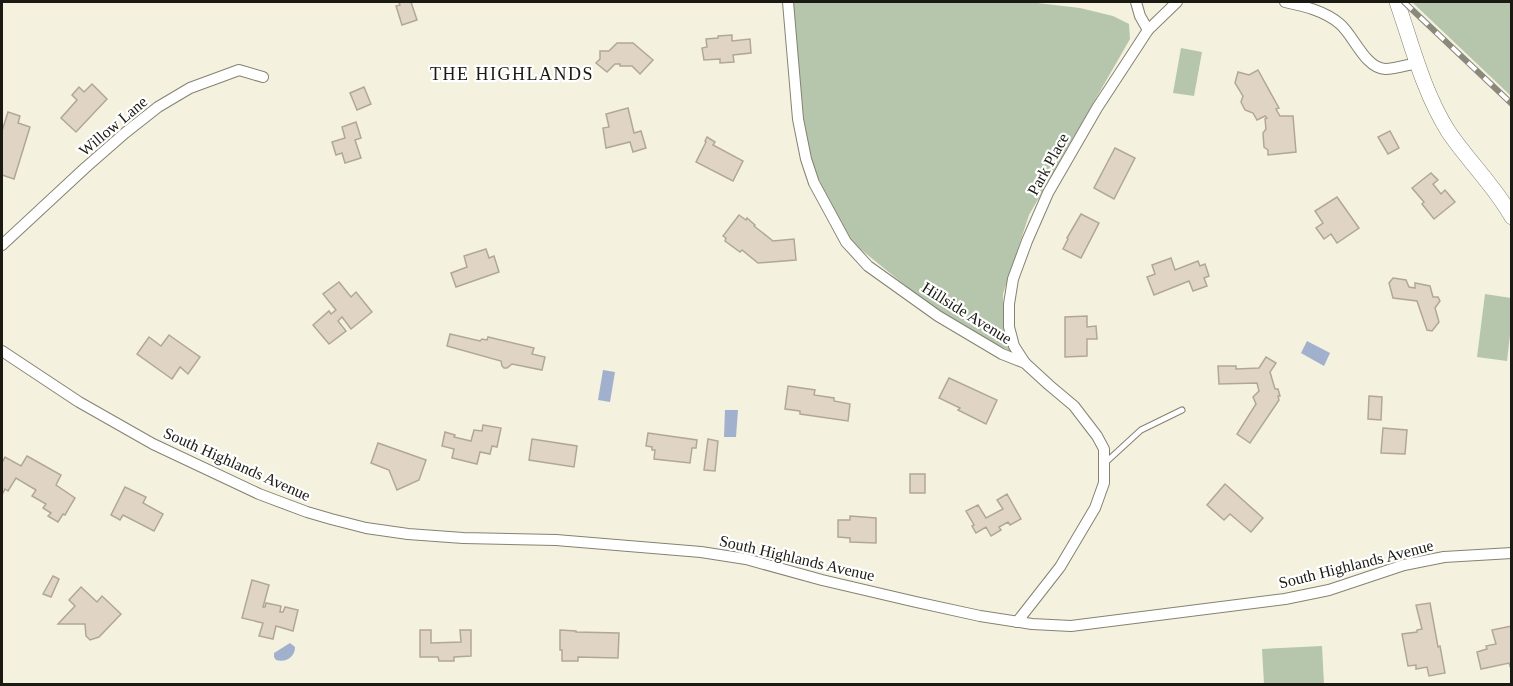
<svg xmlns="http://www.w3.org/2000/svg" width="1513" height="686" font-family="'Times New Roman',serif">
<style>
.green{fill:#b5c6ac}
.water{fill:#a1b0cc}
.building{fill:#e0d5c5;stroke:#b1a798;stroke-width:1.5}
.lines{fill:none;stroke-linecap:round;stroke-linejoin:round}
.lane-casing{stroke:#858271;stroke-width:7}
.street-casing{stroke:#858271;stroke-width:12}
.secondary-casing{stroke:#858271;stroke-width:16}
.lane{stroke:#fff;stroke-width:5}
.street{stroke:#fff;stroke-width:10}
.secondary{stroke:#fff;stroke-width:15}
.rail-casing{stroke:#8b897c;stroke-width:6}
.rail{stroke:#fff;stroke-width:4;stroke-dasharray:11;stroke-linecap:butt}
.labels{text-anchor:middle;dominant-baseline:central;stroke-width:4.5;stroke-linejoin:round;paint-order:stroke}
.street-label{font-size:16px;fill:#1a1912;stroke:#fff}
.neighbourhood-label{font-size:18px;letter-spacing:1.5px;fill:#1a1912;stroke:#fff}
</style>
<rect width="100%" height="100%" fill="#f4f1df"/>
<g class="green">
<polygon points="792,2 1029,2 1080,8 1113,16 1129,24 1130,39 1029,215 1003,294 1003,325 1014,353 980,336 928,304 848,239 827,201 812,160 803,122"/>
<polygon points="1412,2 1511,2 1511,96"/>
<polygon points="1181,48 1202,52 1194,96 1173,93"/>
<polygon points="1485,294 1511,298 1511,327 1507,361 1477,357"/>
<polygon points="1322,646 1324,684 1264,684 1262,649"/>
</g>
<g class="water">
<polygon points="1307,341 1330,353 1324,366 1301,353"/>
<polygon points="603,370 615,372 610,402 598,400"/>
<polygon points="725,410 738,410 736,437 724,437"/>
<path d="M 290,643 L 295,647 C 295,657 286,663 276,660 L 274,657 L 274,653 Z"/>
</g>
<g class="building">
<polygon points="399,2 411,2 417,20 402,25 396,6 400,5"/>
<polygon points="732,35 732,41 750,39 751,53 733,55 734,62 720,63 720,59 704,60 702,48 707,47 706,39 718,38 718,36"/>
<polygon points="617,43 633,43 653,60 640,74 632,66 620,66 620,64 615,64 607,72 596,63 600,59 600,51 609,51"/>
<polygon points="1258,70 1279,108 1276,109 1280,116 1293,116 1296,152 1268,155 1268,150 1264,147 1263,133 1266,129 1265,119 1267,118 1265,116 1257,120 1253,113 1245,110 1241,102 1243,96 1235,83 1238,72 1249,75"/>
<polygon points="92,84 107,99 76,132 61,118 77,100 72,95 79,87 84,92"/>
<polygon points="364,87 371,104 357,110 350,93"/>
<polygon points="628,108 634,133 641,131 646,148 633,152 630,142 606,148 603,128 609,127 606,114"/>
<polygon points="8,112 20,116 18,123 30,127 14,179 2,175 2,131"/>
<polygon points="356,122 361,138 355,140 361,158 345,163 342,153 336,155 332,142 345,138 342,127"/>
<polygon points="1390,131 1399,148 1388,154 1378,137"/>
<polygon points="707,137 715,142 713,145 743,161 733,181 696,162 706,142 705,141"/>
<polygon points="1115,148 1135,158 1114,199 1094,188"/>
<polygon points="1431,173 1438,180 1433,184 1441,194 1445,190 1455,202 1434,219 1422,204 1424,202 1412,188"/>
<polygon points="1337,197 1359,228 1337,243 1331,234 1324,239 1316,228 1323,223 1315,211"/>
<polygon points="1081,214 1099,223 1081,258 1063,249 1068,239 1067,238"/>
<polygon points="739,215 746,220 747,218 755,225 754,226 773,241 794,239 796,260 758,263 742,250 740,252 725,241 726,238 723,236"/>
<polygon points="486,249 489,258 494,256 499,272 456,287 451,273 467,267 464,256"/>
<polygon points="1171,258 1175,270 1198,261 1200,266 1205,264 1209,276 1204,278 1207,286 1193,291 1189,281 1154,295 1147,277 1155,274 1152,265"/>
<polygon points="1393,278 1406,280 1409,287 1415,288 1415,283 1430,286 1433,297 1438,297 1440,301 1435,308 1439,322 1432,331 1427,330 1417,301 1393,298 1389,283"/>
<polygon points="339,282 351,297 356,292 372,312 351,329 342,317 338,321 346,331 329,344 313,325 329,311 331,314 336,310 323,294"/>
<polygon points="1087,316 1087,327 1096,326 1097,339 1087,339 1087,356 1065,357 1065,317"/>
<polygon points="450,334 480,341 482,339 487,340 488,337 534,348 532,354 545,357 542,370 512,364 507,368 504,368 502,366 501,361 447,346"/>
<polygon points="169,335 200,357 188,374 180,367 172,379 137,354 149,337 161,346"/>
<polygon points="1266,357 1276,363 1270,372 1275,389 1278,389 1280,396 1278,396 1279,400 1250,443 1237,434 1256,404 1253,397 1259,391 1257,383 1219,384 1218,366 1236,366 1236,369 1259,368"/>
<polygon points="949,378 997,400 986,424 958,410 960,408 939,398"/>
<polygon points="788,386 815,390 814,395 834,398 834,401 850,404 848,421 800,414 800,411 785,409"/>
<polygon points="1369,396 1382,397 1381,420 1368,419"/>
<polygon points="483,425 501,428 497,447 492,446 490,454 480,452 477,464 452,458 454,449 442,446 445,432 455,435 454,437 471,441 474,430 482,431"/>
<polygon points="1383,428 1407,430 1405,454 1381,453"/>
<polygon points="648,433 697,440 696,448 692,448 690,463 654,459 655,450 652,450 652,447 646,446"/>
<polygon points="532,439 577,446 574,467 529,460"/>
<polygon points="708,439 718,441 715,471 704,470"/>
<polygon points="378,443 426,460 419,480 397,490 389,470 371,463"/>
<polygon points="27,456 61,475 56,485 75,498 65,515 63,514 58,522 48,516 51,513 43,508 46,504 32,496 36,490 16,478 8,491 5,489 3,493 2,492 2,463 5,457 21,466"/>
<rect x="910" y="474" width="15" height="19"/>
<polygon points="1225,484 1263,518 1251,532 1230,514 1224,520 1207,505"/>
<polygon points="125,487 146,497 143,503 163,514 154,531 123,515 120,520 111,515"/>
<polygon points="1007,494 1021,519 1010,525 1008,522 999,527 1001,530 991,536 986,527 976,533 972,526 974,525 966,511 978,505 986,518 1003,509 997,500"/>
<polygon points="850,516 876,518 876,543 850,542 850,538 838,537 838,520 850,520"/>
<polygon points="53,576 59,579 51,597 43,594"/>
<polygon points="252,580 269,585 263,607 265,607 266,603 281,606 280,612 283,612 285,607 298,610 293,631 276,626 273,639 259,636 263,623 242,618"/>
<polygon points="81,587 97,602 102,596 121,614 99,637 90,640 86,636 85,624 58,624 75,606 69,600"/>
<polygon points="1430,603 1438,647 1440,646 1445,673 1429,676 1427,667 1416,669 1416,665 1408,666 1402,634 1417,632 1417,630 1422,629 1416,605"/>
<polygon points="1512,626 1512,672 1509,663 1481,669 1477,652 1487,649 1486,646 1496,644 1492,630"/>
<polygon points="420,630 431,630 431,643 461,642 460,630 471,630 471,656 454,657 454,661 439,661 438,657 420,657"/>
<polygon points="560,630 576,631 576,632 619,633 618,658 578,657 578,661 562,661 562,650 560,650"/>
</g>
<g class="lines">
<defs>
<polyline id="lane" points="1105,463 1141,430 1182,410"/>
<g id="street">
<polyline points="788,2 798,119 806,159 814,183 846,242 868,266 938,316 1002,354 1025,363 1049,385 1074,406 1097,436 1104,449 1104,483 1095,508 1060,567 1017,622"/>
<polyline points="1136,2 1140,16 1148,30"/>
<path d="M 1285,2 C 1304,6 1325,11 1340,24 C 1354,36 1365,68 1385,69 C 1395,69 1407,65 1417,63"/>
<polyline points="2,245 85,168 125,133 158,107 190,88 239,70 263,77"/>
<polyline points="2,351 79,402 153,444 259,494 307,512 331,519 366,528 408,534 463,538 556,540 701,552 746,559 822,580 916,602 980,616 1032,624 1071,626 1285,599 1329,590 1404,565 1444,557 1512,553"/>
<polyline points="1025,363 1014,346 1009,327 1009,304 1013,279 1027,241 1048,193 1097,108 1148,30 1177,2"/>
</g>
<path id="secondary" d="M 1397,2 C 1412,45 1423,91 1448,131 C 1468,161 1494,185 1512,217"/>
</defs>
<use href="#lane" class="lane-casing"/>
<use href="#street" class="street-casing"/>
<use href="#secondary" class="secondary-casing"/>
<use href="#lane" class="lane"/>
<use href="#street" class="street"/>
<use href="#secondary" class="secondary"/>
<defs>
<polyline id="rail" points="1404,2 1512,104"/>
</defs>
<use href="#rail" class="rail-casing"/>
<use href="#rail" class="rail"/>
</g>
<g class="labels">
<g class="street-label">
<text transform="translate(113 126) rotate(-40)">Willow Lane</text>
<text transform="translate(1048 164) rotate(-61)">Park Place</text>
<text transform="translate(967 313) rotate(32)">Hillside Avenue</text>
<text transform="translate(237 464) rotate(24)">South Highlands Avenue</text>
<text transform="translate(797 558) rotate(13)">South Highlands Avenue</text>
<text transform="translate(1356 564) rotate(-14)">South Highlands Avenue</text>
</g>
<g class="neighbourhood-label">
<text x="512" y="74">THE HIGHLANDS</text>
</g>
</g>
<rect width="1513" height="686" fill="none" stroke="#1a1912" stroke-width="6"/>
</svg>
